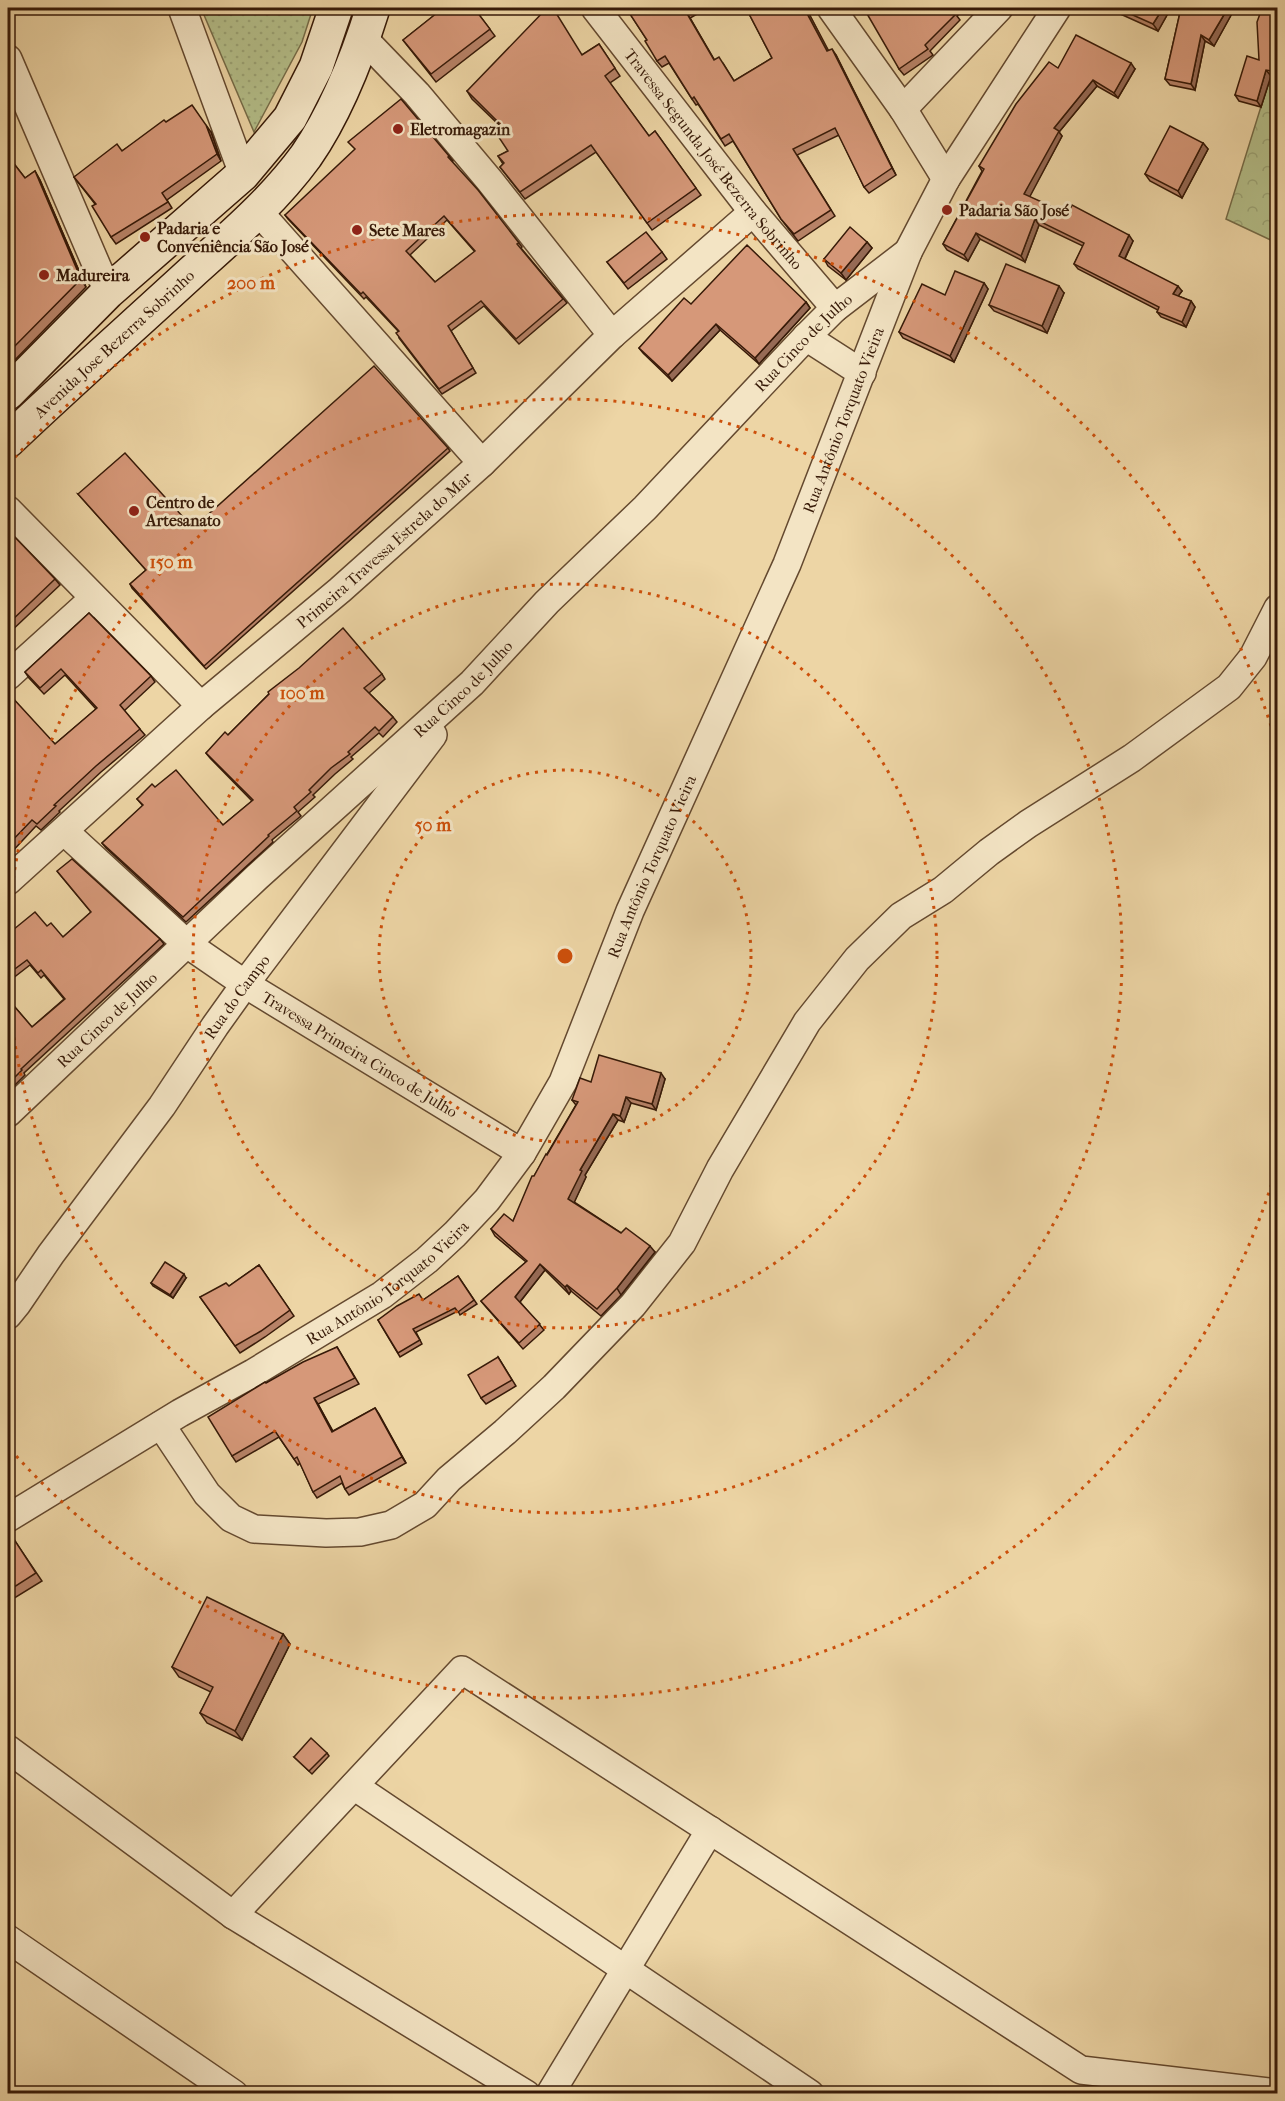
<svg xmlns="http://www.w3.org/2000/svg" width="1285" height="2101" font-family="'IM FELL French Canon',serif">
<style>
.grass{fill:url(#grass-dots);stroke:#766c48;stroke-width:1.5}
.forest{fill:url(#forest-crowns);stroke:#766c48;stroke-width:1.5}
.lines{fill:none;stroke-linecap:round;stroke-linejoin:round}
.minor-casing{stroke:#64492f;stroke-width:30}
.secondary-casing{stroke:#371a08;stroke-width:36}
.minor{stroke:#f3e4c4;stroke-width:27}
.secondary{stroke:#f3e4c4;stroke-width:33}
.wall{fill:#b88368;stroke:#371a08;stroke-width:1.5;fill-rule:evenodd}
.shaded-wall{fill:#966a55;stroke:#371a08;stroke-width:1.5}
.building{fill:#d69879;stroke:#371a08;stroke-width:1.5;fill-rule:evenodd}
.ring{fill:none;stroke:#cd500b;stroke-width:3;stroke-dasharray:3 6}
.poi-dot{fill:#8f2418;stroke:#f3e4c4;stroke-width:2}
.labels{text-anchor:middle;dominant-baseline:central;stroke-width:6;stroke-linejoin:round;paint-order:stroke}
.poi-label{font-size:16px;font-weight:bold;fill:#371a08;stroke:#f3e4c4;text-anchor:start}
.street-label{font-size:16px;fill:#371a08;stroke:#f3e4c4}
.centre{fill:#cd500b;stroke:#f3e4c4;stroke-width:3}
.ring-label{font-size:18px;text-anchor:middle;font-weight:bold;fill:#cd500b;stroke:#f3e4c4;stroke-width:6;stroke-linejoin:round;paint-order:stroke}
</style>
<defs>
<pattern id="grass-dots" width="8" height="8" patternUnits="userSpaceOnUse" patternTransform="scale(1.5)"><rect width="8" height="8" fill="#b4be89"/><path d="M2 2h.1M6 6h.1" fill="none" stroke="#9ba375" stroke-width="1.8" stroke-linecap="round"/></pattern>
<pattern id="forest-crowns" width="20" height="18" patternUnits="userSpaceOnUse" patternTransform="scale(1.5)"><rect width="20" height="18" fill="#b4be89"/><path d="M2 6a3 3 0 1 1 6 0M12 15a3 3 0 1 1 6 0" fill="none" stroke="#9ba375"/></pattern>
</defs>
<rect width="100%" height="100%" fill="#edd5a5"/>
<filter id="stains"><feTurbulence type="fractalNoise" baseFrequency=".00333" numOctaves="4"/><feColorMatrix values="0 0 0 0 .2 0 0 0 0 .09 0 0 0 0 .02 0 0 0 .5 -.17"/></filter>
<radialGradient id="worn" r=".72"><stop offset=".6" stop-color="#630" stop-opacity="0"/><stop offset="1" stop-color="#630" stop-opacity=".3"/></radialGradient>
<polygon class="grass" points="201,8 313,8 302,42 254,132"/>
<polygon class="forest" points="1268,84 1277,85 1277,243 1226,219"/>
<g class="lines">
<defs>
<g id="minor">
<polyline points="182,8 243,174"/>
<path id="s1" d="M 595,8 L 753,212 L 835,308"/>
<polyline points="831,8 903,109 946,179"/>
<polyline points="364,39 417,94 490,181 612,335"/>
<polyline points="8,59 108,292"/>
<polyline points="903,109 999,8"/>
<polyline points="258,211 482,463"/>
<polyline points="806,337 862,373"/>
<polyline points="8,510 201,706"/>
<polyline points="8,676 93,599"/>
<path id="s2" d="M 64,831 L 187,944 L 245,984 L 522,1153"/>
<path id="s3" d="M 8,881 L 201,706 L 340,590 L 482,463 L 612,335 L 753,212"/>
<path id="s4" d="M 8,1113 L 257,877 L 472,683 L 547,602 L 645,508 L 806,337 L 835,308 L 908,252"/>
<path id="s5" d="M 8,1315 L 17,1304 L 51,1254 L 162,1106 L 215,1026 L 245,984 L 433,735"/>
<polyline points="161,1425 207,1494 231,1518 254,1529 326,1533 360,1532 391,1525 425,1505 449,1479 505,1432 554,1387 633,1305 682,1243 720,1169 807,1022 857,959 901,916 943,890 989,852 1028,824 1132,758 1229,687 1253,657 1278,608"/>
<path id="s6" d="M 8,1518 L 180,1413 L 253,1373 L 382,1295 L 427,1260 L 455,1234 L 487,1200 L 522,1153 L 563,1082 L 630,911 L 787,564 L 908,252 L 946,179 L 1057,8"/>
<polyline points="8,1749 233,1915 526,2094"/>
<polyline points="354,1786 810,2094"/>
<polyline points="233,1915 462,1670 1081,2070 1278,2093"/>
<polyline points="8,1939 234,2094"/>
<polyline points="550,2094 710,1830"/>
</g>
<g id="secondary">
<polyline points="8,393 108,292 243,174 290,118 316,67 336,8"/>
<path id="s7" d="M 8,441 C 68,384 130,329 192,272 C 232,236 274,200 306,156 C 337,111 357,59 373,8"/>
</g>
</defs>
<use href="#minor" class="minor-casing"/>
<use href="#secondary" class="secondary-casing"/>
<use href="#minor" class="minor"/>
<use href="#secondary" class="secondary"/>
</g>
<g class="wall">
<polygon points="432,8 474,8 495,36 436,82 403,40 437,13"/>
<polygon points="625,8 708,8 690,18 714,60 723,63 734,81 772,58 746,8 806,8 828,51 836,55 896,175 869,193 864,187 839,135 797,155 835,216 798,241 781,219 733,141 725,146 698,104 696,105 692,99 669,63 662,67 657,61 647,40 629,12"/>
<polygon points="875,8 965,8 957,16 960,20 930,51 933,55 904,75 899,69"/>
<polygon points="1107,8 1171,8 1158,31"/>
<polygon points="1181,8 1235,8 1214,46 1205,41 1195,90 1170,85 1165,79"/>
<polygon points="1278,10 1278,77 1271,76 1261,107 1239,101 1235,95 1259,60"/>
<polygon points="599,44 620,76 610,83 649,136 655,131 701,195 652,230 596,152 525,199 500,167 503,164 498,156 508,151 500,126 472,99 467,91 582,55"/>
<polygon points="1058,68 1135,69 1118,98 1097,86 1059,132 1062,136 1029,197 1068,214 1133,241 1125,259 1182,291 1178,296 1191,301 1195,307 1186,327 1161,317 1157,312 1158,310 1078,269 1074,264 1083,246 1039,225 1025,262 980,239 968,261 947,250 943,244 982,171 979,166"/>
<polygon points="166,122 211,132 221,161 167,200 172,208 116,244 111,237 95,204 74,177 122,151"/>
<polygon points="1203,143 1208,149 1182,198 1150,181 1145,174"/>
<polygon points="8,156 25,178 35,171 40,180 86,287 8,367"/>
<path d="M 449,156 L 453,161 L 452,162 L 519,243 L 522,247 L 521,248 L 567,303 L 519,344 L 484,306 L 451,331 L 476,373 L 442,394 L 399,338 L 398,331 L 366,297 L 364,299 L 288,219 L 285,215 ZM 447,220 L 475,252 L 435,282 L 410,255 Z"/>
<polygon points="867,242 872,248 846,280 828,266 824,259"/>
<polygon points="662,252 667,259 628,289 607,262"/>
<polygon points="984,283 988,289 954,362 903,338 899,332 945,295"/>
<polygon points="1064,293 1047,333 994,311 989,305"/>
<polygon points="806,302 810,308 759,364 720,330 672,381 643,353 639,348 691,304"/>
<polygon points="448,448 450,451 206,669 132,588 130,584 146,570 78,494 193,528"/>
<polygon points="8,530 55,579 60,585 8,634"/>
<polygon points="89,613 151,676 155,682 124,711 145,735 101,772 59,811 60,812 41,830 36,826 8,856 8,698 55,744 96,709 65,675 44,694 29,678 25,672"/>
<polygon points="382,674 385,679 369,693 393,717 397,722 383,737 379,733 351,757 353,759 335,774 313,795 315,797 298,812 301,816 272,840 273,842 186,922 106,848 102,843 143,806 137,799 155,787 223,825 252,801 210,758 206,753 228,735 269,694"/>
<polygon points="57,871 160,939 164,944 24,1073 25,1075 8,1092 8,999 32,1027 64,999 44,975 41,978 30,965 8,982 8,934 47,926 63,937 91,912"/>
<polygon points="665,1079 656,1110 631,1103 624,1122 618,1120 585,1175 586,1177 574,1202 621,1233 655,1252 621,1295 601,1316 571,1291 569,1294 545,1270 520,1302 544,1330 523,1349 486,1307 481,1301 526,1262 495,1236 491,1229 513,1221 534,1176 576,1105 572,1100 591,1082"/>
<polygon points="259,1265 294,1316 265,1337 240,1353 200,1297 229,1286"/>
<polygon points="458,1276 477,1304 460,1315 458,1311 416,1332 422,1344 400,1357 378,1320 423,1300"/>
<polygon points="186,1278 173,1298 153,1286 151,1283"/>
<polygon points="337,1347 359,1384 318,1404 333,1431 375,1408 406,1463 349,1495 345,1489 342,1483 317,1498 313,1492 300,1463 298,1465 279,1437 236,1462 232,1456 266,1383"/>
<polygon points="498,1357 516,1386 486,1404 481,1398"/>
<polygon points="8,1531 42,1581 8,1602"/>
<polygon points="283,1634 290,1644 242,1740 207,1723 200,1713 211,1692 179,1677 172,1667"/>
<polygon points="327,1753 329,1756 312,1774 294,1757"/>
</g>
<g class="shaded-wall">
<polygon points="804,8 806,8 832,57 827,51"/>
<polygon points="1163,8 1171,8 1158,31 1153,24"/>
<polygon points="1228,8 1235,8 1214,46 1209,40"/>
<polygon points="686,12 690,18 718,66 714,60"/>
<polygon points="1201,35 1205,41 1195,90 1191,84"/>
<polygon points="832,49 836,55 896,175 892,168"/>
<polygon points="1131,63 1135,69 1118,98 1114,93"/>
<polygon points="1266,70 1271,76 1261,107 1257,101"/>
<polygon points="1093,80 1097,86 1059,132 1062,136 1028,200 1024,194 1054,128"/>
<polygon points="206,125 211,132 221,161 217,154"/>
<polygon points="1203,143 1208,149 1182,198 1178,191"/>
<polygon points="35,171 40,180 86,287 81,279"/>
<polygon points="1035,219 1039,225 1025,262 1021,256"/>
<polygon points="976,233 980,239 968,261 964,255"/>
<polygon points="1129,235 1133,241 1123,262 1119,256"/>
<polygon points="867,242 872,248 846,280 841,273"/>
<polygon points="984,283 988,289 954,362 950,356"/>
<polygon points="1059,286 1064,293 1047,333 1042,326"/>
<polygon points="1178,286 1182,291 1176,299 1173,294"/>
<polygon points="1191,301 1195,307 1186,327 1182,322"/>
<polygon points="806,302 810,308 759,364 755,358"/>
<polygon points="716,324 720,330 672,381 668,375"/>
<polygon points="661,1073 665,1079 656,1110 652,1104"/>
<polygon points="626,1097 631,1103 624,1122 620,1116"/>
<polygon points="613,1114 618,1120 585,1175 586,1177 573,1205 568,1199 580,1170"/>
<polygon points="650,1246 655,1252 621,1295 617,1288"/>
<polygon points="540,1264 545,1270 519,1303 515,1297"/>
<polygon points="184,1274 186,1278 173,1298 170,1295"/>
<polygon points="567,1285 571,1291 569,1294 565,1287"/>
<polygon points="314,1398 318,1404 336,1438 332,1432"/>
<polygon points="375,1408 379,1414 406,1463 402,1457"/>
<polygon points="283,1634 290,1644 242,1740 235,1731"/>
</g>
<g class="building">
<polygon points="433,8 474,8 490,29 431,74 403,40 437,13"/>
<polygon points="547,8 553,8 582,55 599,44 615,68 605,76 649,136 655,131 696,188 647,223 591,145 520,192 500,167 504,163 498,156 508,151 494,130 501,125 467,91"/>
<polygon points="626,8 693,8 686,12 714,60 719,57 734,81 772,58 746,8 804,8 827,51 832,49 892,168 864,187 835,128 793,149 831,210 794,234 781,219 729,134 721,139 694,97 692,99 665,56 657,61 645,41 647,40"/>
<polygon points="875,8 954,8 952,10 956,14 925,45 928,49 899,69 866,12"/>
<polygon points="1117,8 1163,8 1153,24"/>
<polygon points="1181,8 1228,8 1209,40 1201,35 1191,84 1165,79"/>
<polygon points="1278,10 1278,72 1266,70 1257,101 1235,95 1247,56 1259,60 1257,22 1261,11"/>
<polygon points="1076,35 1131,63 1114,93 1093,80 1054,128 1059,131 1024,194 1068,214 1072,205 1129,235 1119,256 1178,286 1173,294 1191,301 1182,322 1157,312 1159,307 1074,264 1084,243 1035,219 1021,256 976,233 964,255 943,244 984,169 979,166 1016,104 1049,62 1058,68"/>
<path d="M 401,99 L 449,156 L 448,157 L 478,190 L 519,243 L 517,244 L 563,299 L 516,339 L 481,301 L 448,326 L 473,368 L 439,389 L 396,333 L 399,331 L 363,292 L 361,294 L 285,215 L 355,149 L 348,142 ZM 444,216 L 475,251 L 435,282 L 406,251 Z"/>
<polygon points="192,105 206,125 217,154 162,193 168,202 111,237 92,206 96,204 74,177 117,144 122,151 164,120 166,122"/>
<polygon points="1170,126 1203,143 1178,191 1145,174"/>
<polygon points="8,156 25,178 35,171 81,279 8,353"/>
<polygon points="850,227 867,242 841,273 824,259"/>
<polygon points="646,232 662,252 624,283 607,262"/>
<polygon points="747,245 806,302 755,358 716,324 668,375 639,348 684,298 691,304"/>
<polygon points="1006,264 1059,286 1042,326 989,305"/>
<polygon points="955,271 984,283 950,356 899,332 922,284 945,295"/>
<polygon points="374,366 448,448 204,666 130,584 146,570 78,494 125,453 193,528"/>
<polygon points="8,530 55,579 8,624"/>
<polygon points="89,613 151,676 120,705 140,729 96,766 54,805 56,806 37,824 32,820 8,845 8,698 10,695 55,744 97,708 61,669 40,688 25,672"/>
<polygon points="343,628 382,674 364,688 393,717 379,731 375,727 348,752 350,754 331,768 309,790 311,792 294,807 297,811 268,835 269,836 183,917 102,843 143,805 137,799 152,784 155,787 176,770 223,825 253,800 206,753 225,732 228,735 269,694 268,692 299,668"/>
<polygon points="72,859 160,939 21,1069 22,1070 8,1084 8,999 32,1027 65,999 41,970 38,973 27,960 8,974 8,934 35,912 47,926 51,923 63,937 91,912 57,871"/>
<polygon points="599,1055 661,1073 652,1104 626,1097 620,1116 613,1114 580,1170 582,1171 568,1199 621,1233 626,1228 650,1246 617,1288 597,1309 567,1285 565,1287 540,1264 515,1297 540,1324 519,1343 481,1301 527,1261 491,1229 504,1214 513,1221 532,1176 534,1176 546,1154 547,1155 578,1102 572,1100 580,1078 591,1082"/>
<polygon points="165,1262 184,1274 170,1295 151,1283"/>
<polygon points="259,1265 290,1310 261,1331 235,1346 200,1297 226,1283 229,1286"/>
<polygon points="458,1276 474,1300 458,1312 455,1308 413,1329 420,1340 398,1353 378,1320 397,1306 419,1294 423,1300"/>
<polygon points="337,1347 355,1378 314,1398 332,1432 375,1408 402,1457 345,1489 340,1476 313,1492 297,1457 294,1459 275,1431 232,1456 208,1417 265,1382 266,1383 303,1362"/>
<polygon points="498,1357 512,1380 481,1398 468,1375"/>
<polygon points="8,1530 36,1573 8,1591"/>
<polygon points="207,1597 283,1634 235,1731 200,1713 213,1687 172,1667"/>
<polygon points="311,1738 327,1753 309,1771 294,1757"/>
</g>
<g class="ring">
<circle cx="565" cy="956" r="186"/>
<circle cx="565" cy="956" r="372"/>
<circle cx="565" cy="956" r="557"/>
<path d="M1277 1167A743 743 0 0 1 9 1448M9 464A743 743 0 0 1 1277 745"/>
</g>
<g class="poi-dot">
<circle cx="398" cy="129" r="6"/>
<circle cx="947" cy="210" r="6"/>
<circle cx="357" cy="230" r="6"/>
<circle cx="145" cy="237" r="6"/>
<circle cx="44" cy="275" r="6"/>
<circle cx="134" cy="511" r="6"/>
</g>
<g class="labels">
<g class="poi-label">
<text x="410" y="129">Eletromagazin</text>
<text x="959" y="210">Padaria São José</text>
<text x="157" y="228">Padaria e<tspan x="157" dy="18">Conveniência São José</tspan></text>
<text x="369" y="230">Sete Mares</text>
<text x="56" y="275">Madureira</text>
<text x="146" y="502">Centro de<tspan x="146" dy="18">Artesanato</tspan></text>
</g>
<g class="street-label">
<text stroke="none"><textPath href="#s1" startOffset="192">Travessa Segunda José Bezerra Sobrinho</textPath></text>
<text stroke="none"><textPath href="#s7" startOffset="144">Avenida Jose Bezerra Sobrinho</textPath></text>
<text stroke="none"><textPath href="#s4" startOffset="1108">Rua Cinco de Julho</textPath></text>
<text stroke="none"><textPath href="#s6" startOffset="1437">Rua Antônio Torquato Vieira</textPath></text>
<text stroke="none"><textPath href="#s3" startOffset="501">Primeira Travessa Estrela do Mar</textPath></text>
<text stroke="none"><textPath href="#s4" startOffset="622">Rua Cinco de Julho</textPath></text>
<text stroke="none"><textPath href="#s6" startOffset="951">Rua Antônio Torquato Vieira</textPath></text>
<text stroke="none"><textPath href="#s5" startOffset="392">Rua do Campo</textPath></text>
<text stroke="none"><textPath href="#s4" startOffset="136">Rua Cinco de Julho</textPath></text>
<text stroke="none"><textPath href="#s2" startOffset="372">Travessa Primeira Cinco de Julho</textPath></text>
<text stroke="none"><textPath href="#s6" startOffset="447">Rua Antônio Torquato Vieira</textPath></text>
</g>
</g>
<circle cx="565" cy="956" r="9" class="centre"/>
<g class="ring-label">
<text x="251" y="289">200 m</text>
<text x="171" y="568">150 m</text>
<text x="302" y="699">100 m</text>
<text x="433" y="831">50 m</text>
</g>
<rect width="1285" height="2101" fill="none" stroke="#edd5a5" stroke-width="30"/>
<rect x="9" y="9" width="1267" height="2083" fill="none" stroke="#371a08" stroke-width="3"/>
<rect x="15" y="15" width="1255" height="2071" fill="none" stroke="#371a08" stroke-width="1.5"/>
<rect width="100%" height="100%" filter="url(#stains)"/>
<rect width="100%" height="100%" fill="url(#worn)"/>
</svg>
